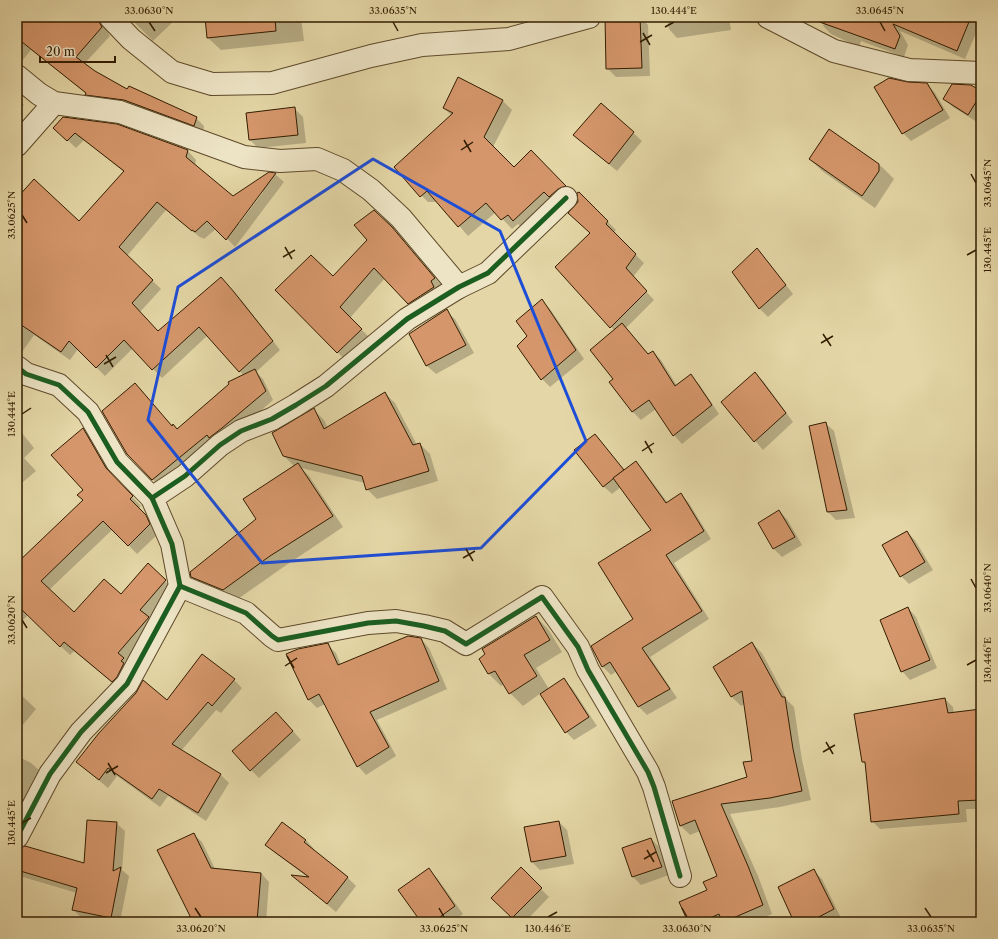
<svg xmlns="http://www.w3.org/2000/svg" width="998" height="939" font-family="'Libre Caslon Text',serif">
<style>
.shadow{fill:#0003;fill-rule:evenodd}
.building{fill:#d4966a;stroke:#321c00}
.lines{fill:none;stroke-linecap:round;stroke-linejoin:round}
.minor-casing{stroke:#5e4a2a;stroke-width:24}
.minor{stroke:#ede4c5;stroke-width:22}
.cycleway-casing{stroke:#ede4c5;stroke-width:8}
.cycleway{stroke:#1b5e20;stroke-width:5}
.marked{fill:none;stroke:#1d4ed8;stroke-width:3;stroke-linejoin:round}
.ticks{fill:none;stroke:#321c00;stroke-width:1.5}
.neatline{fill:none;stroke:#321c00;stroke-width:1.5}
.ticks-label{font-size:10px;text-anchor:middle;fill:#321c00}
</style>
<rect width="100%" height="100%" fill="#e4d6a6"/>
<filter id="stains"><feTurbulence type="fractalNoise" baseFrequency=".005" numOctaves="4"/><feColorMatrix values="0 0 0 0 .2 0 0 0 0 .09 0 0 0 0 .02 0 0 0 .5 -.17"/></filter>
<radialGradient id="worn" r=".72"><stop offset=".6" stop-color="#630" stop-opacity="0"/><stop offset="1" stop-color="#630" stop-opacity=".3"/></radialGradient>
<g class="shadow">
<polygon points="17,17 109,17 106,22 106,29 110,36 84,64 94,72 128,90 196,118 204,126 203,133 94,102 87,94 31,50 17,67"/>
<polygon points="129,17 178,17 153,41"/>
<polygon points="206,17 301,17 304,41 221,50 208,38"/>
<polygon points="640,17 648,25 650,76 616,77 607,68 606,18"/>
<polygon points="667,17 729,17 731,30 677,38 669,29"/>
<polygon points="827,17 973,17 980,24 965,59 900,31 908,45 904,57 861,41 859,47 831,34 823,26"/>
<polygon points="908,83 927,84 935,93 950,118 911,141 903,133"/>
<polygon points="981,93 981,115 977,122 953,107 945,99"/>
<polygon points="17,98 24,105 17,111"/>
<polygon points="503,101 512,110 493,147 514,168 531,152 574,196 524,230 518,224 512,229 496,212 468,236 437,200 435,202 428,202 418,192 452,116 444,108"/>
<polygon points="602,104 642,141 617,171 574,135"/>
<polygon points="294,108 303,117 306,143 258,148 250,140"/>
<path d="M 55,128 L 188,151 L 196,160 L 195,165 L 233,197 L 269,173 L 275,174 L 284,182 L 235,247 L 217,228 L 204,239 L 201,237 L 201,238 L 166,210 L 127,256 L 161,289 L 140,312 L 158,332 L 229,287 L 243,302 L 280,350 L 256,372 L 263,379 L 273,400 L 231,437 L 161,488 L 128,454 L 172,426 L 177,430 L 244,376 L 208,335 L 162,378 L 133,348 L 105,376 L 78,349 L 70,360 L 34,335 L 17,359 L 17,199 L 80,223 L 124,172 L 84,140 L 76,148 ZM 261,192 L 263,192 L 239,224 L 238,223 Z"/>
<polygon points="829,130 882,167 894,179 875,208 822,171 810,159"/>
<polygon points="579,193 616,230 613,233 644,263 633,277 654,300 626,328 649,355 653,352 661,360 677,386 690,375 699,384 719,414 682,444 674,435 656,409 641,420 632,411 615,379 615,331 611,327 591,234 579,202"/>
<polygon points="391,227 402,239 445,289 420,314 385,278 350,318 372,340 348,363 277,290 333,278"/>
<polygon points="757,250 765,258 793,294 768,317 760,309 733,273"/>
<polygon points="542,301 550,309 584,359 550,387 542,379 529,336"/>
<polygon points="446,311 455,319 474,353 436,374 427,366 410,334"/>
<polygon points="755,373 764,382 793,422 763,450 722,402"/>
<polygon points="385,393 395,403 417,445 420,444 430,454 438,481 377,499 367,489 365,483 301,468 309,476 343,527 282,568 235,601 204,588 192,577 258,519 295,467 284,456 314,410 324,420 328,428"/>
<polygon points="825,423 834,431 855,518 836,520 828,512 810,427"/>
<polygon points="17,427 34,448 24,458 36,471 17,487"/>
<polygon points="83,429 91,438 115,479 141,506 138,509 155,525 158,534 137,554 113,529 49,590 74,614 121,595 148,565 174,590 149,618 157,626 126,662 132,668 121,690 74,651 70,655 28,615 21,622 17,618 17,564 84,500"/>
<polygon points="595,435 625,471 636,463 644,471 668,503 681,494 689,503 711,539 674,563 709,619 650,657 677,698 647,715 639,707 617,671 611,675 603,667 592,646 634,619 653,530 621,487 612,494 603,486"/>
<polygon points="779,511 787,519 802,545 782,557 774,549"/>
<polygon points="907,532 915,540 933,570 909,584 901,576"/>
<polygon points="908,608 916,617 937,668 910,680 902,671"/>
<polygon points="536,617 548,629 562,652 536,668 549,689 564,680 572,688 597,726 574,740 566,732 541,693 523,706 510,693 504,684 501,686 489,674"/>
<polygon points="421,639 429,648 447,689 377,720 396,756 366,775 358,766 325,704 317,708 309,700 287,655 327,644 336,653 341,665"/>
<polygon points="752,643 762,653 787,700 794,707 802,760 811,800 780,807 730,814 758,876 772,914 755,922 690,922 718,877 700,831 690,835 680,825 748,778 753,762 745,704 741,706 732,697 714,668"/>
<polygon points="203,656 234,680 242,688 221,713 216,710 181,751 221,775 229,783 206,821 168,796 160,807 117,776 108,788 77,762 167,702"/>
<polygon points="17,691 36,709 17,732"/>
<polygon points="945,699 953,707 954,714 981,710 981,809 966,809 967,822 880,829 872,821 866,765 863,762"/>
<polygon points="284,721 301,740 259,778 251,770"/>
<polygon points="17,756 31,763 40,771 17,817"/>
<polygon points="559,822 567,830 574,864 540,870 532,862"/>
<polygon points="116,823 125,831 122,870 129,876 120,922 100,922 82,918 73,910 77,893 23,877 17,871 17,861 85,865"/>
<polygon points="282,823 306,840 314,849 313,850 348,878 356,886 336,912 293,876 309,878 275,853 267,845"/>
<polygon points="193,834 202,842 215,869 261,873 269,882 266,922 175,922 175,918 191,916"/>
<polygon points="651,839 659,847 669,875 641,885 633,877"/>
<polygon points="521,869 549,897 525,922 517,922 493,898"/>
<polygon points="429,870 437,878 463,914 453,922 422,922"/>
<polygon points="814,871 822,879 841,918 833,922 795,922"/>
</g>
<g class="building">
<polygon points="17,17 98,17 98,20 102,27 76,57 95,71 127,89 129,86 197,117 194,126 124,100 85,95 86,93 17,38"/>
<polygon points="205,17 275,17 276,31 207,38"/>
<polygon points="605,17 640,17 642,68 606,69"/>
<polygon points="814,17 971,17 957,51 893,24 900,36 895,49 814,20"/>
<polygon points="458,77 503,100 484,137 514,167 531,150 566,186 558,189 549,197 544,192 513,221 508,215 501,220 486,203 458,227 427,191 420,197 394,167 453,113 443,108"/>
<polygon points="889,78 908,82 927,83 943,110 902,134 874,87"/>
<polygon points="952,84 971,85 981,91 981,94 968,115 943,99"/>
<polygon points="601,103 634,132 609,164 573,135"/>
<polygon points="295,107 298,135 249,140 246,113"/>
<polygon points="63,117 117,124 188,150 186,157 233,196 269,172 276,173 226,240 207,221 195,232 192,230 192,231 157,202 119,247 153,280 132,303 158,331 221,277 234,292 273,341 239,372 199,327 152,370 124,340 96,368 69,341 61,352 17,322 17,198 34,179 79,221 124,171 75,133 67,141 53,128"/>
<polygon points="829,129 879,164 879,171 862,196 809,159"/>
<polygon points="579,192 608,221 606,224 636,254 626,268 647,291 610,328 555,267 590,233 568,213 578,202 577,193"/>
<polygon points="374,210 392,227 435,278 431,281 434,287 408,304 374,268 340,307 362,329 337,353 275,290 311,255 333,276 367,240 354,225"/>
<polygon points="757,248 786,285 759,309 732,272"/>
<polygon points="542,299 576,350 541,380 517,346 527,336 516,321"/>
<polygon points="447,309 466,345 426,366 409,334"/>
<polygon points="622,323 648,354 653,351 675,386 691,374 712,405 673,436 649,400 632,412 609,382 613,379 590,350"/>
<polygon points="255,369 266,391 222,428 209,438 207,435 152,480 127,454 102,411 135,383 172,426 173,424 177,429 229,384 228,382"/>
<polygon points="755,372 786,413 754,442 721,402"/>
<polygon points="385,392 413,445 420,443 429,471 366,490 362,476 283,456 272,433 314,408 324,429"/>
<polygon points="826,422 847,510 827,512 809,426"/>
<polygon points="83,428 106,468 133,496 130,499 146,515 150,524 128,546 103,521 41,581 74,612 104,579 121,594 148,563 166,580 140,610 149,617 118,653 124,658 121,661 124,663 117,677 112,682 64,642 60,647 17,605 17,563 83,500 77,495 83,490 51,455"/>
<polygon points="595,434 624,470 603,487 574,450"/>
<polygon points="636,461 666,503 681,493 704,531 666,555 702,611 642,648 670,689 638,707 610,662 602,667 591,646 633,619 598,563 651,530 613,478"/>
<polygon points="298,463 333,516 270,556 223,590 191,577 190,572 256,519 243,499"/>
<polygon points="779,510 795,537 773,549 758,523"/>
<polygon points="907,531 925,562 900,577 882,545"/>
<polygon points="908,607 930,660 901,672 880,620"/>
<polygon points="536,616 550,640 524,655 537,676 509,694 495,671 488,674 479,659 485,654 482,649"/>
<polygon points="408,636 421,638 439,681 370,712 389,747 357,767 319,694 308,700 286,654 298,649 328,643 338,665"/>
<polygon points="752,642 782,697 785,697 793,749 802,791 770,798 721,804 748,866 763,905 724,922 722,922 719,914 701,922 688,922 679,902 707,890 703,882 717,876 695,820 680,826 672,801 747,777 743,762 752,761 742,691 731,697 713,667"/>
<polygon points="202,654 235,679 212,706 208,702 172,744 221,774 198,813 159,789 152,799 108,768 99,780 76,762 99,733 136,693 143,680 167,700"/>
<polygon points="564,678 589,717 565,733 540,694"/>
<polygon points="945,698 948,713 981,709 981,800 958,801 959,814 871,822 865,762 862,762 854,714"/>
<polygon points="276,712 293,731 250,771 232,751"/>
<polygon points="87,820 117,822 113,871 121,867 111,918 72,910 77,888 17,870 17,849 25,846 84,863"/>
<polygon points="559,821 566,856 531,862 524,827"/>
<polygon points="282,822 306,840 304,842 348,877 327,904 291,875 309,877 265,845"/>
<polygon points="194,833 211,868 261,873 257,922 193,922 157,850"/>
<polygon points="651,838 662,867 632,877 622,848"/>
<polygon points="521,867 542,888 512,918 491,898"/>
<polygon points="429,868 455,906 433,922 421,922 398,890"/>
<polygon points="814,869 834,909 809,922 794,922 778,887"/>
</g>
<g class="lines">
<defs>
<g id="minor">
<polyline points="110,17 131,39 172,72 212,84 272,83 371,56 422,45 509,39 589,17"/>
<polyline points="768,17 834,51 909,70 981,73"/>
<polyline points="17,76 39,94 54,103 120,112 244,157 280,161 317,159 343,170 371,190 401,218 459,287"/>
<polyline points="17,145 54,103"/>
<polyline points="17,367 26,374 59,385 88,412 117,462 152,498 172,544 180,586 127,684 81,732 50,774 17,837"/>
<polyline points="152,498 185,476 220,445 241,431 272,419 296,405 326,386 407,319 459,287 488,273 566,198"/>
<polyline points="180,586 246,613 272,636 278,640 368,623 396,621 424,626 445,631 466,644 542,597 578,647 588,670 648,772 654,787 680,876"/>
</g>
</defs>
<use href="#minor" class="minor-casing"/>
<use href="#minor" class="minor"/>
<defs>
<g id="cycleway">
<polyline points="17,367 26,374 59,385 88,412 117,462 152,498 172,544 180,586 127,684 81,732 50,774 17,837"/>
<polyline points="152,498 185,476 220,445 241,431 272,419 296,405 326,386 407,319 459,287 488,273 566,198"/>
<polyline points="180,586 246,613 272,636 278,640 368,623 396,621 424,626 445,631 466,644 542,597 578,647 588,670 648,772 654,787 680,876"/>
</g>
</defs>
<use href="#cycleway" class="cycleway-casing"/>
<use href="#cycleway" class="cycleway"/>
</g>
<path class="marked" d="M 373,159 L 500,231 L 586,441 L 481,548 L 262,563 L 148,420 L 178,287 Z"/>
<path class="ticks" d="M 149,22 L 155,31M 393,22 L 398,31M 880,22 L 885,31M 665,27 L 674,22M 643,33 L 650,45M 640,42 L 652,35M 464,140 L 471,152M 461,150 L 473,142M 971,174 L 976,183M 22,215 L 27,223M 285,247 L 292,259M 967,255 L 976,250M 283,257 L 295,250M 823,334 L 831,346M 821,343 L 833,336M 106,355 L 113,367M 104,364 L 116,357M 22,414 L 31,408M 645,441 L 652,453M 642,451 L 654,443M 466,549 L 473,561M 463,558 L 475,551M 971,579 L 976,588M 22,620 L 27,628M 287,656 L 294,668M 967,665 L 976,660M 285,666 L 297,658M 826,742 L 833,754M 823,752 L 835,745M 108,763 L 115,775M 106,773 L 118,766M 22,823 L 31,818M 647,850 L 654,862M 644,859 L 656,852M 195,908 L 201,917M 439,908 L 444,917M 682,908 L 687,917M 925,908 L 931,917M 548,917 L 557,912"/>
<rect width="998" height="939" fill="none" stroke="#e4d6a6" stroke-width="44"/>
<path d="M40 56v6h75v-6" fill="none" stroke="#321c00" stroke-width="2"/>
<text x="46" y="56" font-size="12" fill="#321c00" stroke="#ede4c5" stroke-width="3" paint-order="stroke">20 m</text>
<rect x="22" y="22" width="954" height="895" class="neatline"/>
<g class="ticks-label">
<text x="149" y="14">33.0630°N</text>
<text x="393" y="14">33.0635°N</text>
<text x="674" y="14">130.444°E</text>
<text x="880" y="14">33.0645°N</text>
<text transform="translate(987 183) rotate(-90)" y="4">33.0645°N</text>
<text transform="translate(11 215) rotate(-90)" y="4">33.0625°N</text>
<text transform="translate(987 250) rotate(-90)" y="4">130.445°E</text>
<text transform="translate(11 414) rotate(-90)" y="4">130.444°E</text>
<text transform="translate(987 588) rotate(-90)" y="4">33.0640°N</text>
<text transform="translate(11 620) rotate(-90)" y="4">33.0620°N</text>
<text transform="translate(987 660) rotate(-90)" y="4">130.446°E</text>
<text transform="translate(11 823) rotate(-90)" y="4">130.445°E</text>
<text x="201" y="932">33.0620°N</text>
<text x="444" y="932">33.0625°N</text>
<text x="548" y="932">130.446°E</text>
<text x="687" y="932">33.0630°N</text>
<text x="931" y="932">33.0635°N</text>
</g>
<rect width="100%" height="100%" filter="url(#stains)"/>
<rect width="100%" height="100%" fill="url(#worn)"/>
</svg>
